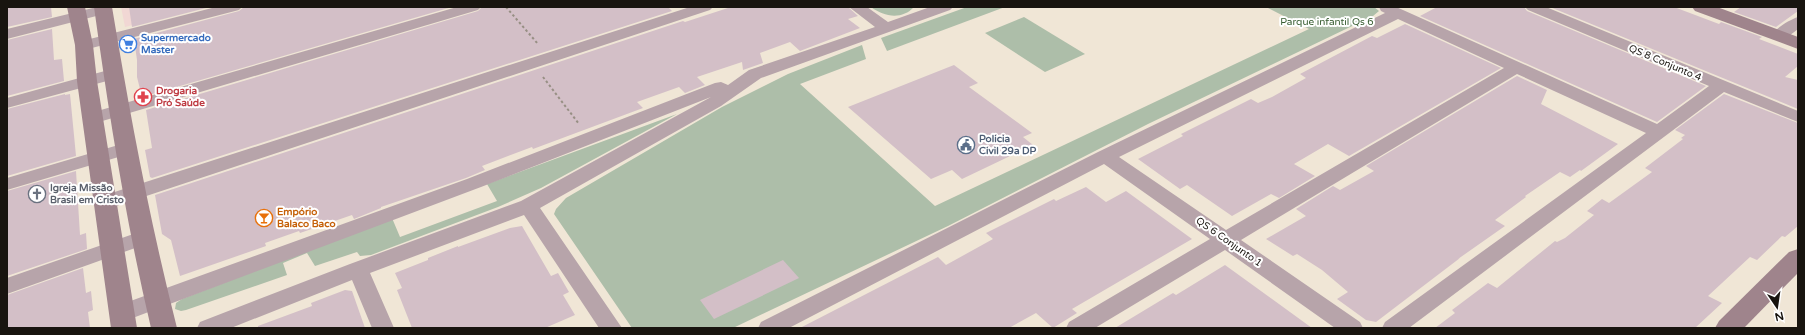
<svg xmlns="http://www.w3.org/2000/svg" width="1805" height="335" font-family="'Varela Round',sans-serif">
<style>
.commercial{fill:#f1d7d4}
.green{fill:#adbea9}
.building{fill:#d3bfc7}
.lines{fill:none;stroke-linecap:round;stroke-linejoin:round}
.path{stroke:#978f84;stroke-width:2;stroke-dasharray:2.5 2.5;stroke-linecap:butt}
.street{fill:#b7a4aa;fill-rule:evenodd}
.secondary{fill:#9f848c;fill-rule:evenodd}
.labels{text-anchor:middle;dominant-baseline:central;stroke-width:4;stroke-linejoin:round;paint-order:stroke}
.park-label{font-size:10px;fill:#365c30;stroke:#fff}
.shop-label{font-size:10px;font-weight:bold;fill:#366cbe;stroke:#fff;text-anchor:start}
.street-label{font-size:10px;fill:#18140f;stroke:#fff}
.health-label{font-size:10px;font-weight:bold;fill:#be3a42;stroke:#fff;text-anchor:start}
.service-label{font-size:10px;font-weight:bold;fill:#4e5e75;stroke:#fff;text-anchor:start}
.worship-label{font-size:10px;font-weight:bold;fill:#5b616d;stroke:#fff;text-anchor:start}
.food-label{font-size:10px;font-weight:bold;fill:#c56008;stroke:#fff;text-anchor:start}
</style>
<rect width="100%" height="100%" fill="#f0e6d6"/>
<polygon class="commercial" points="121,7 177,7 179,13 125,27"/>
<g class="green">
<path d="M 871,7 L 914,7 C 902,20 884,17 871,7 Z"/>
<polygon points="967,7 1005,7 887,51 881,38"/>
<polygon points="1266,7 1374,7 1379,11 1373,16 1148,124 948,226 733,328 632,328 554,214 556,209 566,198 722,107 788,74 862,45 866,59 800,84 935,206 1309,29"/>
<polygon points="1024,17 1085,54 1045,72 985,33"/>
<polygon points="677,114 541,188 498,207 371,255 360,256 357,252 315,266 307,253 283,263 287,275 186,310 181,311 175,309 176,303 182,299 392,218 400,237 497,201 487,184"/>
</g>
<g class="building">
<polygon points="7,7 51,7 52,17 7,27"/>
<polygon points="129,7 210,7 132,27"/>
<polygon points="244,7 452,7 142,97 137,77 137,60 134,39 239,11"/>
<polygon points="482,7 668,7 672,11 152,178 150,177 145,150 152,148 146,110 478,11"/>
<polygon points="731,7 848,7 858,16 848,19 860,28 800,51 790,42 760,53 763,63 743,70 742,62 697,77 705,85 685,93 679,87 637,102 643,108 533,149 532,147 482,166 485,170 466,178 381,207 381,208 354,219 352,215 300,233 299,231 265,243 266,246 180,276 171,240 162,234 155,195 683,21 685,22"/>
<polygon points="1437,7 1524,7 1527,11 1706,86 1657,122 1420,16"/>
<polygon points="1550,7 1674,7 1719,24 1721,22 1762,37 1759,39 1798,54 1798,66 1785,77 1798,80 1798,109"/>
<polygon points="1741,7 1798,7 1798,11 1776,27 1734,12"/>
<polygon points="1405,24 1501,68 1349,156 1328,144 1294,164 1315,176 1279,198 1271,194 1232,216 1187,185 1180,189 1138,159 1183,136 1181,134 1251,99 1258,103 1272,97 1306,78 1300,74 1372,36 1377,38"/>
<polygon points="52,29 54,60 62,59 64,81 7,96 7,40"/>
<polygon points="954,65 978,83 969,87 1032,133 1023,137 1033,145 962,179 952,170 931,179 848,107"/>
<polygon points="1517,76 1547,90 1541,104 1618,144 1581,171 1580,170 1570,177 1560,172 1525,196 1526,197 1495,220 1505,226 1458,259 1460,258 1376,322 1366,320 1337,299 1348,292 1322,270 1297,254 1293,256 1266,239 1306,216 1296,209 1333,186 1340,190 1374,171 1366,166"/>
<polygon points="65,94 65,95 70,94 76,156 7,176 7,109"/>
<polygon points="1724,94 1798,123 1798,226 1785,237 1782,236 1757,260 1750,257 1708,296 1722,303 1695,328 1435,328 1455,313 1452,310 1488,283 1497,288 1555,241 1557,242 1565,238 1594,215 1587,211 1602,199 1609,203 1652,172 1645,168 1683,139 1681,138 1685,135 1675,130"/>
<polygon points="76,171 80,235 86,233 87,249 7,276 7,191"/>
<polygon points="1086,187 1106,202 1126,191 1192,239 1072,309 1077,313 1053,328 1036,313 1009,328 800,328 938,257 946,265 993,239 986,233 1054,199 1056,201"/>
<polygon points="522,226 551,276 558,273 569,292 563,295 575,315 545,328 412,328 397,290 402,288 395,273 428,260 428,258 458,246 458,247 510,228"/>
<polygon points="783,260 799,278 714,319 700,300"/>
<polygon points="1225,265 1312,328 1115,328 1173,293 1176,295"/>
<polygon points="83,268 86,293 91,291 93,310 88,312 90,328 7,328 7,295"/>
<polygon points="345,290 352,291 365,328 258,328 258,326 312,306 311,303"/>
</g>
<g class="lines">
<g class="path">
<polyline points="506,7 538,44"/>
<polyline points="543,77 579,124"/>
</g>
<g class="street">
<polygon points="97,7 109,7 111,10 108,13 7,39 7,29"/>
<polygon points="216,7 242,7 239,10 84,50 78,48 76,45 78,42"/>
<polygon points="457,7 481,7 478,10 99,122 93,123 87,122 84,118 87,114"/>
<polygon points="690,7 713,7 710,10 113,207 106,209 99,207 96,202 99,197"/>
<polygon points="849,7 867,7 888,22 930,7 953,7 950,10 761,78 721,106 540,208 622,328 599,328 524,215 370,273 394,328 372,328 352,280 231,328 197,328 200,322 350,264 521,201 711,97 481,187 130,319 122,321 114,319 111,313 114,307 467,179 715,83 721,82 728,85 749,70 875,27"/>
<path d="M 1379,7 L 1396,7 L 1403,10 L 1657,124 L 1709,86 L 1528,10 L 1525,7 L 1546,7 L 1798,111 L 1798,122 L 1724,92 L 1409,328 L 1382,328 L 1385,322 L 1646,133 L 1517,74 L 1241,240 L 1360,322 L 1363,328 L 1335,328 L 1225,250 L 1095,328 L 1066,328 L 1069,322 L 1210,239 L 1104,164 L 789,328 L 758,328 L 761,322 L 1098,152 L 1385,13 L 1381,11 ZM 1398,19 L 1504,68 L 1226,230 L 1119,157 Z"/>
<path d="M 1798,17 L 1798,29 C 1790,35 1784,42 1773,39 L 1771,36 C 1776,28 1789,20 1798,17 Z"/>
<polygon points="112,69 118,70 120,74 118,78 7,108 7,98"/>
<polygon points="125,143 132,145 134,149 132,153 7,190 7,178"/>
<polygon points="142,231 149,233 152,238 149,243 7,294 7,278"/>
</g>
<g class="secondary">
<polygon points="67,7 85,7 93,45 97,81 137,328 111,328 77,81 75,45"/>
<path d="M 94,7 L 112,7 C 130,115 150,222 177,328 L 151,328 C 126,222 109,115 94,7 Z"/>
<polygon points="1692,7 1717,7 1798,37 1798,49 1695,11"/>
<polygon points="1798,249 1798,273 1744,328 1715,328 1719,321 1789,252"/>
</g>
</g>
<defs>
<symbol id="supermarket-ring" viewBox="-11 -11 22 22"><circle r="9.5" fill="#fff" stroke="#3f7fe0" stroke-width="1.5"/><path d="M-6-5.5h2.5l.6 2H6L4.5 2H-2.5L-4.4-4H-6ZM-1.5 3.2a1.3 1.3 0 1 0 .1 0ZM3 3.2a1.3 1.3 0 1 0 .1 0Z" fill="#3f7fe0"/></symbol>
<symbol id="pharmacy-ring" viewBox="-11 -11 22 22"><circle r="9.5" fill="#fff" stroke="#e0444e" stroke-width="1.5"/><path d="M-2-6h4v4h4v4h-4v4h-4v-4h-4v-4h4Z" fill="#e0444e"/></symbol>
<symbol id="civic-ring" viewBox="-11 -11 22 22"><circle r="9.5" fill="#fff" stroke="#5c6f8a" stroke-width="1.5"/><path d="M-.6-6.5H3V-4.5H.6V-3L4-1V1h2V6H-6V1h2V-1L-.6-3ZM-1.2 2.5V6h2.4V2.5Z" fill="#5c6f8a"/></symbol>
<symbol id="church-ring" viewBox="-11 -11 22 22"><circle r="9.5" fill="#fff" stroke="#6b7280" stroke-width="1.5"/><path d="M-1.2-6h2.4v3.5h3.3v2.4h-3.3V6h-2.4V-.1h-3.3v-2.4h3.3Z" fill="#6b7280"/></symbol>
<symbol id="bar-ring" viewBox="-11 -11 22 22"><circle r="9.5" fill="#fff" stroke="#e8710a" stroke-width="1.5"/><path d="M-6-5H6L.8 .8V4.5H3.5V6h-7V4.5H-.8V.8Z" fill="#e8710a"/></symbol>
</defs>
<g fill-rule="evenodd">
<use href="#supermarket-ring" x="118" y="34" width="20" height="20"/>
<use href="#pharmacy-ring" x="133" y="87" width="20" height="20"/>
<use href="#civic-ring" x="956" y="135" width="20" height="20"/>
<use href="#church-ring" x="27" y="184" width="20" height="20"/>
<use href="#bar-ring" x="254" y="208" width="20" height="20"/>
</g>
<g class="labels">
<g class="park-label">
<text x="1327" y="22">Parque infantil Qs 6</text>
</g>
<g class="shop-label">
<text x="141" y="38">Supermercado<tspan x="141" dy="12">Master</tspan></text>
</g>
<g class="street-label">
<text transform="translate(1665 63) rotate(23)">QS 8 Conjunto 4</text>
<text transform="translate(1229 242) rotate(35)">QS 6 Conjunto 1</text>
</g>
<g class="health-label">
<text x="156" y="91">Drogaria<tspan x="156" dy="12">Pró Saúde</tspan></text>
</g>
<g class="service-label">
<text x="979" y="139">Policia<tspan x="979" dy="12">Civil 29a DP</tspan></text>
</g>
<g class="worship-label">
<text x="50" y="188">Igreja Missão<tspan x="50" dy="12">Brasil em Cristo</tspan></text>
</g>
<g class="food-label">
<text x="277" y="212">Empório<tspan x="277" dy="12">Balaco Baco</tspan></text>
</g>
</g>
<rect width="1805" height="335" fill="none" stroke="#18140f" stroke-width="16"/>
<g transform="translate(1777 307) rotate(167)" stroke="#ffffff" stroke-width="3" paint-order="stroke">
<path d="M0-3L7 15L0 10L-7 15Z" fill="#18140f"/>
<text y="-6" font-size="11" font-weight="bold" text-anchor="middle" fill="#18140f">N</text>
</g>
</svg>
